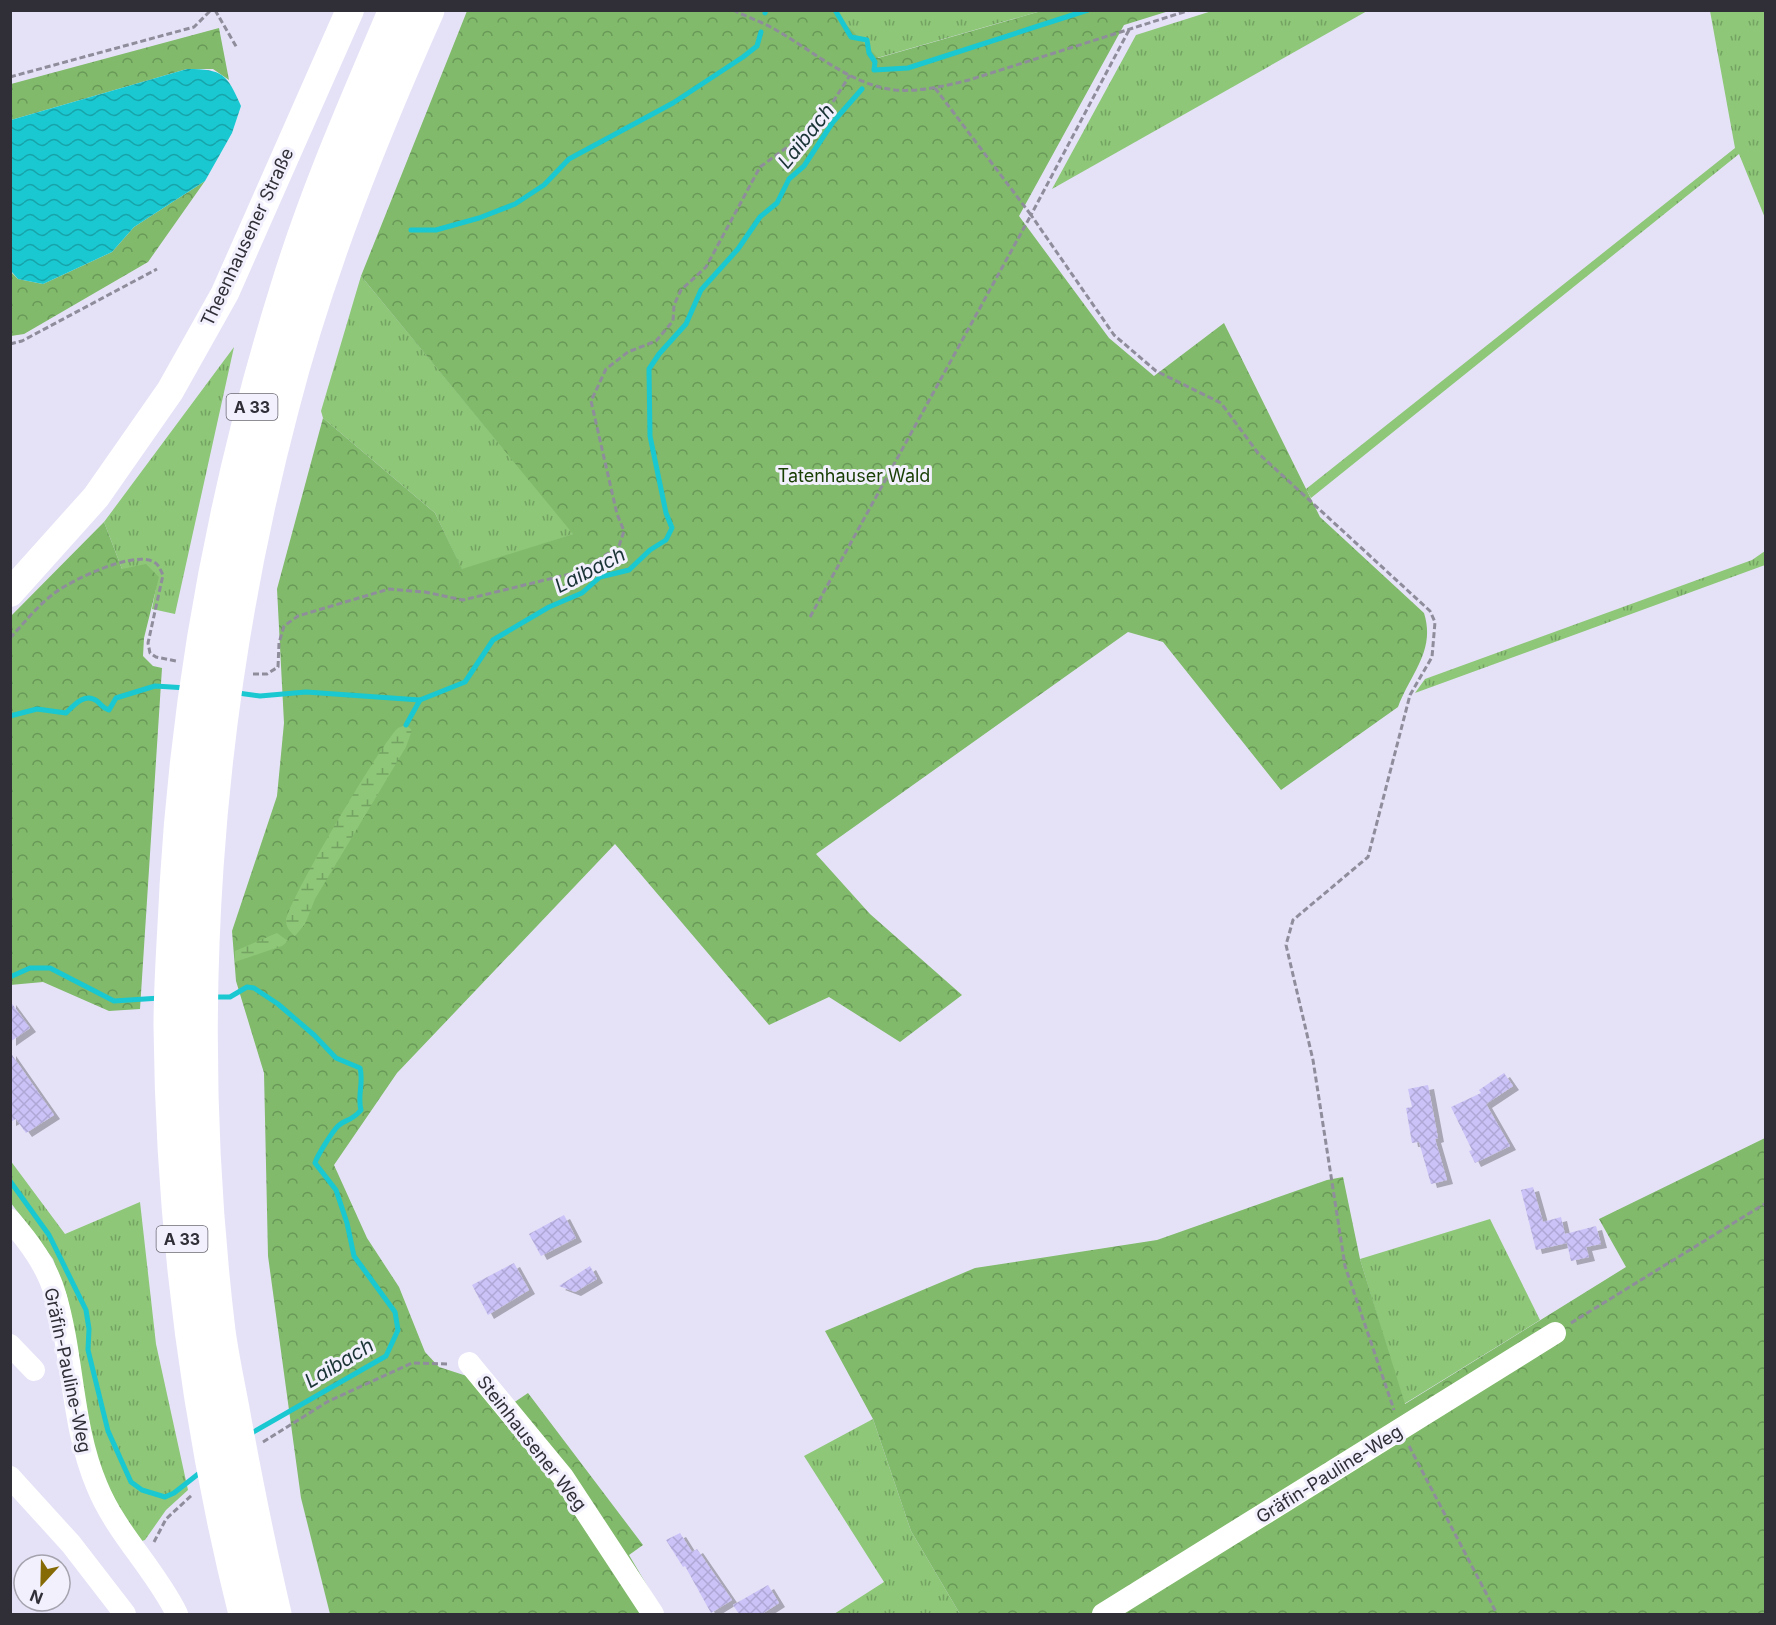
<svg xmlns="http://www.w3.org/2000/svg" width="1776" height="1625" font-family="Inter,sans-serif">
<style>
.grass{fill:url(#grass-tufts)}
.forest{fill:url(#forest-crowns)}
.wetland{fill:url(#wetland-marsh)}
.water{fill:url(#water-waves)}
.lines{fill:none;stroke-linecap:round;stroke-linejoin:round}
.stream{stroke:#19c8d1;stroke-width:5}
.building{fill:url(#building-cross-hatch);filter:url(#shadow)}
.path{stroke:#8f8d9c;stroke-width:3;stroke-dasharray:6 3;stroke-linecap:butt}
.minor{stroke:#fff;stroke-width:22}
.major{stroke:#fff;stroke-width:28}
.highway{stroke:#fff;stroke-width:33}
.labels{text-anchor:middle;dominant-baseline:central;stroke-width:6;stroke-linejoin:round;paint-order:stroke}
.shield{fill:#f2f0fd;stroke:#6a6972;stroke-width:1.5}
.shield-label{font-size:16px;font-weight:bold;fill:#302f37}
.street-label{font-size:18px;fill:#302f37;stroke:#f2f0fd}
.park-label{font-size:18px;fill:#183e04;stroke:#f2f0fd}
.water-label{font-size:20px;font-style:italic;fill:#1a3335;stroke:#f2f0fd}
</style>
<defs>
<pattern id="grass-tufts" width="24" height="20" patternUnits="userSpaceOnUse" patternTransform="scale(1.5)"><rect width="24" height="20" fill="#8dc777"/><path d="M3 7l-1-3M5 7V3M7 7l1-3M15 17l-1-3M17 17v-4M19 17l1-3" fill="none" stroke="#74a262"/></pattern>
<pattern id="forest-crowns" width="20" height="18" patternUnits="userSpaceOnUse" patternTransform="scale(1.5)"><rect width="20" height="18" fill="#80ba6a"/><path d="M2 6a3 3 0 1 1 6 0M12 15a3 3 0 1 1 6 0" fill="none" stroke="#699858"/></pattern>
<pattern id="wetland-marsh" width="20" height="14" patternUnits="userSpaceOnUse" patternTransform="scale(1.5)"><rect width="20" height="14" fill="#8dc777"/><path d="M1 5h8M5 5V1M11 12h8M15 12V8" fill="none" stroke="#74a262"/></pattern>
<pattern id="water-waves" width="16" height="10" patternUnits="userSpaceOnUse" patternTransform="scale(1.5)"><rect width="16" height="10" fill="#19c8d1"/><path d="M0 5q4-4 8 0t8 0" fill="none" stroke="#17a3aa"/></pattern>
<pattern id="building-cross-hatch" width="8" height="8" patternUnits="userSpaceOnUse" patternTransform="scale(1.5)"><rect width="8" height="8" fill="#cbc2f8"/><path d="M0 0l8 8M0 8l8-8" fill="none" stroke="#afa7d5"/></pattern>
<filter id="shadow"><feDropShadow dx="6" dy="4" stdDeviation="0" flood-color="#0004"/></filter>
</defs>
<rect width="100%" height="100%" fill="#e5e2f7"/>
<g class="grass">
<polygon points="1215,10 1367,11 1052,189 1136,35"/>
<polygon points="834,11 1041,11 877,58"/>
<polygon points="1710,11 1765,11 1765,218 1739,154 1311,498 1306,489 1735,148"/>
<polygon points="361,276 574,534 462,570 435,513 323,418 321,411"/>
<polygon points="234,347 175,614 152,609 158,577 122,569 104,522"/>
<polygon points="1765,551 1765,565 1415,693 1425,679 1752,560"/>
<polygon points="10,1160 65,1234 140,1202 156,1344 188,1490 166,1510 145,1540 142,1541 124,1517 94,1459 67,1296 53,1259 11,1203"/>
<polygon points="1490,1219 1540,1320 1404,1404 1360,1259"/>
<polygon points="873,1419 911,1531 960,1614 834,1614 884,1582 804,1456"/>
</g>
<g class="forest">
<path d="M 467,11 L 834,11 L 878,58 L 1041,11 L 1169,11 L 1124,25 L 1019,216 L 1109,338 L 1154,376 L 1224,323 L 1320,517 L 1424,613 C 1436,651 1410,674 1398,707 L 1281,790 L 1163,642 L 1128,632 L 816,854 L 870,914 L 962,995 L 900,1042 L 829,997 L 769,1025 L 615,844 L 397,1073 L 334,1165 L 367,1238 L 399,1287 L 425,1352 L 439,1367 L 473,1378 L 503,1410 L 528,1393 L 643,1545 L 629,1555 L 664,1614 L 330,1614 L 301,1498 L 268,1256 L 264,1073 L 236,981 L 232,931 L 277,796 L 284,723 L 277,589 L 323,418 L 435,513 L 462,569 L 573,534 L 361,276 Z"/>
<polygon points="219,28 229,80 213,69 187,69 11,120 11,84"/>
<polygon points="205,181 148,262 24,334 11,336 10,271 18,279 43,284 112,252 134,227"/>
<polygon points="104,522 122,569 146,564 159,577 144,638 143,656 153,666 162,668 140,1009 109,1011 43,982 10,985 11,616"/>
<polygon points="1765,1138 1765,1614 960,1614 911,1531 873,1419 825,1331 975,1268 1157,1240 1327,1180 1343,1177 1360,1259 1405,1404 1626,1267 1599,1219"/>
</g>
<g class="wetland">
<path d="M 406,725 L 412,730 L 406,747 L 315,899 L 305,924 L 295,936 C 290,932 286,927 286,921 C 286,904 382,742 398,728 C 398,728 405,725 406,725 Z"/>
<polygon points="277,933 288,941 282,946 235,962 235,951"/>
</g>
<path class="water" d="M 187,69 C 223,69 227,74 241,106 L 232,133 L 205,181 L 134,227 L 112,252 L 43,284 L 18,279 L 11,271 L 11,120 Z"/>
<g class="lines">
<g class="stream">
<polyline points="835,10 851,37 867,40 869,53 875,62 874,70 908,68 1088,10"/>
<polyline points="765,13 766,10"/>
<polyline points="411,230 436,230 479,218 515,204 544,185 569,159 673,103 743,57 757,46 761,32"/>
<polyline points="238,693 260,696 306,692 420,700 465,682 493,640 549,607 582,593 600,577 629,570 650,550 666,540 672,528 666,513 650,436 649,369 659,354 686,324 701,290 738,249 760,217 777,203 789,179 804,166 833,122 862,89"/>
<path d="M 10,716 L 37,709 L 66,713 C 74,705 85,692 97,701 C 102,705 102,708 109,710 L 116,698 L 155,686 L 187,688"/>
<polyline points="406,725 420,700"/>
<polyline points="10,977 30,968 50,968 114,1001 160,998"/>
<path d="M 211,997 L 230,997 L 247,987 L 254,988 L 278,1004 L 314,1035 L 336,1058 L 360,1068 C 364,1083 357,1095 361,1110 C 351,1122 345,1119 338,1126 C 332,1132 317,1156 315,1163 L 336,1190 L 347,1223 L 354,1256 L 395,1312 L 398,1330 L 386,1356 L 250,1434"/>
<polyline points="10,1181 49,1235 86,1310 89,1329 88,1350 108,1431 131,1482 142,1490 165,1497 174,1493 202,1471"/>
</g>
</g>
<g class="building">
<polygon points="10,1001 30,1028 10,1042"/>
<polygon points="10,1052 54,1115 26,1133 16,1119 10,1122"/>
<polygon points="1504,1073 1513,1086 1486,1104 1510,1146 1475,1163 1469,1151 1472,1150 1451,1107 1481,1093 1479,1090"/>
<polygon points="1428,1085 1438,1138 1435,1139 1447,1180 1431,1184 1419,1142 1412,1143 1406,1108 1412,1107 1408,1089"/>
<polygon points="1533,1187 1543,1222 1561,1217 1567,1243 1536,1250 1521,1190"/>
<polygon points="564,1215 576,1238 541,1256 529,1234"/>
<polygon points="1596,1226 1601,1244 1586,1247 1589,1257 1571,1261 1565,1234"/>
<polygon points="514,1263 529,1290 488,1315 472,1285"/>
<polygon points="590,1266 597,1279 575,1292 559,1286"/>
<polygon points="680,1533 692,1552 697,1549 732,1600 711,1613 685,1566 683,1567 666,1540"/>
<polygon points="768,1585 779,1603 762,1614 739,1614 733,1605"/>
</g>
<g class="lines">
<g class="path">
<polyline points="215,10 237,48"/>
<path d="M 733,10 C 747,17 762,22 776,30 C 813,51 851,85 895,90 C 920,92 945,86 969,80 L 1190,10"/>
<polyline points="1129,30 1031,215 1114,335 1156,371 1221,403 1258,453 1430,611 1435,622 1432,657 1410,695 1368,857 1293,920 1286,945 1313,1060 1345,1266 1394,1410"/>
<polyline points="10,77 194,27 211,10"/>
<polyline points="10,344 22,341 157,269"/>
<polyline points="810,617 1031,215 935,88"/>
<path d="M 10,638 C 24,623 40,603 56,592 C 74,579 131,552 152,561 C 159,564 160,569 163,575 L 148,643 L 150,653 L 156,657 L 176,661"/>
<polyline points="253,674 267,674 278,667 279,643 284,626 298,616 389,589 425,592 463,600 582,571 619,546 624,531 617,514 591,401 606,369 628,352 656,341 673,321 674,305 681,290 706,267 760,167 819,124 850,75"/>
<polyline points="1571,1323 1766,1203"/>
<polyline points="263,1442 327,1402 412,1363 450,1364"/>
<polyline points="1409,1446 1497,1614"/>
<polyline points="154,1542 166,1519 193,1494"/>
</g>
<g class="minor">
<path d="M 10,1220 C 29,1242 47,1266 55,1294 C 74,1357 71,1425 97,1486 C 116,1533 155,1569 177,1614"/>
<polyline points="10,1345 34,1370"/>
<polyline points="469,1363 563,1477 653,1614"/>
<polyline points="10,1477 71,1544 125,1614"/>
<polyline points="1103,1614 1555,1333"/>
</g>
<polyline class="major" points="10,593 96,497 170,391 225,293 350,10"/>
<g class="highway">
<path d="M 245,1614 C 197,1423 172,1224 170,1026 C 170,980 174,933 176,886 C 188,682 226,482 287,287 C 316,192 356,102 395,10"/>
<path d="M 275,1614 C 260,1550 247,1485 235,1420 C 230,1391 223,1361 219,1331 C 182,1021 203,708 283,406 C 318,270 371,138 428,10"/>
</g>
</g>
<g class="labels">
<g class="shield">
<rect x="226.5" y="394" width="51" height="26" rx="4.5"/>
<rect x="156.5" y="1226" width="51" height="26" rx="4.5"/>
</g>
<g class="shield-label">
<text x="252" y="407">A 33</text>
<text x="182" y="1239">A 33</text>
</g>
<g class="street-label">
<text transform="translate(247 237) rotate(-65)">Theenhausener Straße</text>
<text transform="translate(68 1370) rotate(78)">Gräfin-Pauline-Weg</text>
<text transform="translate(532 1443) rotate(52)">Steinhausener Weg</text>
<text transform="translate(1329 1474) rotate(-32)">Gräfin-Pauline-Weg</text>
</g>
<g class="park-label">
<text x="854" y="475">Tatenhauser Wald</text>
</g>
<g class="water-label">
<text transform="translate(806 136) rotate(-51)">Laibach</text>
<text transform="translate(590 570) rotate(-27)">Laibach</text>
<text transform="translate(339 1363) rotate(-31)">Laibach</text>
</g>
</g>
<rect width="1776" height="1625" fill="none" stroke="#302f37" stroke-width="24"/>
<g transform="translate(42 1583) rotate(202)"><circle r="28" fill="#f2f0fd" stroke="#a4a3ae" stroke-width="1.5"/>
<path d="M0-4.5L10 22L0 15L-10 22Z" fill="#856a05"/>
<text y="-9" font-size="16" font-weight="bold" text-anchor="middle" fill="#302f37">N</text>
</g>
</svg>
